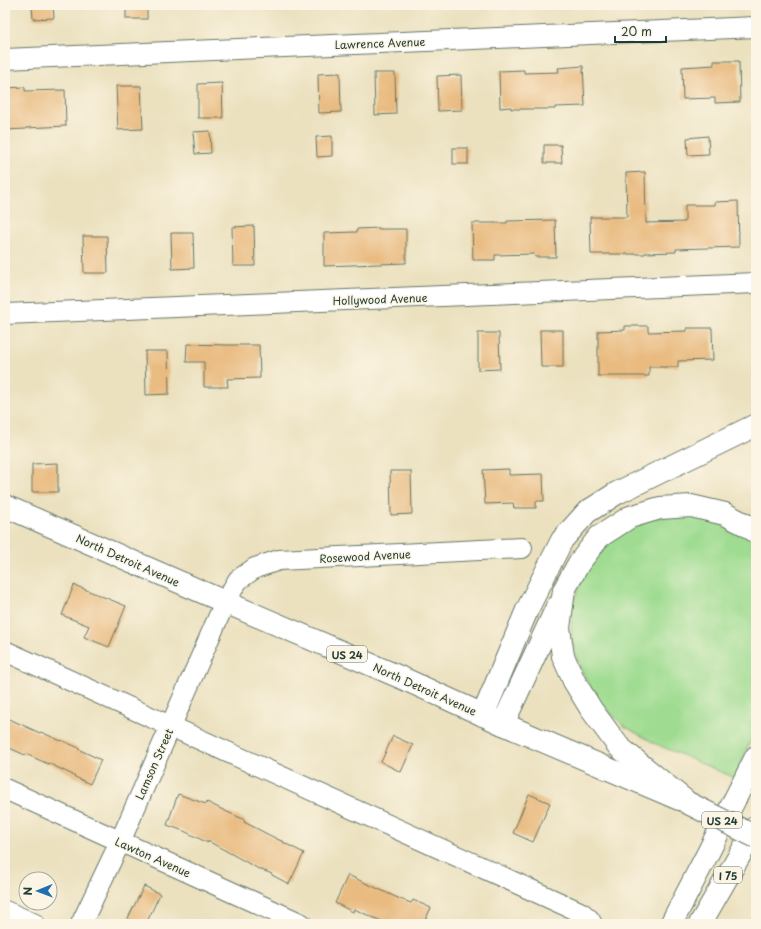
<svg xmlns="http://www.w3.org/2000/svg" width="761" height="929" font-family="'Playpen Sans',sans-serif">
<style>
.green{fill:#9fdc91;stroke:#5f8c62}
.building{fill:#e9bb81}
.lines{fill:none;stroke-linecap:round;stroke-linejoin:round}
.minor-casing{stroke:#667665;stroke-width:22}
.major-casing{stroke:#667665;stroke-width:24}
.highway-casing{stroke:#667665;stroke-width:24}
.minor{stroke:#fff;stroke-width:20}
.major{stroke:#fff;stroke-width:22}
.highway{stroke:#fff;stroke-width:22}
.major-bridge-casing{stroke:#667665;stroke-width:24;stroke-linecap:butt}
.major-bridge{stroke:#fff;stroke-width:22}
.labels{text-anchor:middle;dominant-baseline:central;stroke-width:3;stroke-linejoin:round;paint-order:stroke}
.shield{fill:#fcf5e5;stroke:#617469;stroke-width:1}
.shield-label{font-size:10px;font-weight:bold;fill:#1f3d34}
.street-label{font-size:11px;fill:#1f3d34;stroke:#fcf5e5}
</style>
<rect width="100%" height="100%" fill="#fcf5e5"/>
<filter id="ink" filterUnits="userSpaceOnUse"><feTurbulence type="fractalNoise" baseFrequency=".025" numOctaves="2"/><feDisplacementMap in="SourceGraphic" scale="8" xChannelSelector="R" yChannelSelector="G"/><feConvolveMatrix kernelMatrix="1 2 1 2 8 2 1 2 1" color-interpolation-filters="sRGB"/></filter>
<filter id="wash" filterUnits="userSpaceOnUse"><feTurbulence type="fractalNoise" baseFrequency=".012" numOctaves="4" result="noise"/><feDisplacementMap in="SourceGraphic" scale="16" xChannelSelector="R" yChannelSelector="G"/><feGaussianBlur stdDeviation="0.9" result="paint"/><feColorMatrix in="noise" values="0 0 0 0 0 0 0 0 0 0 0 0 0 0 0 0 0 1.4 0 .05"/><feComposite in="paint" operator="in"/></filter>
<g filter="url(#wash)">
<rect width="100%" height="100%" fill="#ebe1bf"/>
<polygon class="green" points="685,515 725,522 756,542 756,727 735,778 656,744 624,726 595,698 579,666 571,639 572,605 584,573 606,544 629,526 656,517"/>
<g id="blocks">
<g class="building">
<polygon points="32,5 53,5 54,18 33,19"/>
<rect x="126" y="5" width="21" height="14"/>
<polygon points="714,61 739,61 740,102 715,103 715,98 683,99 682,67 714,65"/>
<polygon points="583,66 585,106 555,107 555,109 511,109 511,107 500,108 499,71 524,70 524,73 559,72 558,68"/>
<polygon points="340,73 341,112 319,113 318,74"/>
<polygon points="374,73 395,73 396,114 375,115"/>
<polygon points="461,75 462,110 438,111 437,76"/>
<polygon points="222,83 223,118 198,118 198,84"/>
<polygon points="116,86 141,86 143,129 118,130"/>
<polygon points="25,87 25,91 65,90 66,126 26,128 26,129 5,130 5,88"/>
<polygon points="210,131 211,153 195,154 193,132"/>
<polygon points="332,136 332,156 317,157 316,137"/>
<polygon points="708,136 709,154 688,155 687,138"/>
<polygon points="544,145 561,145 562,163 544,163"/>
<rect x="453" y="148" width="15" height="16"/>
<polygon points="645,172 646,223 685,222 685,205 715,205 715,202 738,201 739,247 676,249 676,252 645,253 645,254 591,254 590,217 627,217 626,173"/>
<polygon points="555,220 556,257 535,257 534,254 495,255 495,260 473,260 472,223 507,223 507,221"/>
<polygon points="254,226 255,266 233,266 232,227"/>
<polygon points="379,228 379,229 406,229 406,263 324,266 324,233 357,232 357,229"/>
<polygon points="171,233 193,233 194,268 172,269"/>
<polygon points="83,236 107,236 108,273 84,273"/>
<polygon points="625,326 648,326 648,332 687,331 687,328 712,328 713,360 678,361 678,367 649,367 649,376 598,376 598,331 625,330"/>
<polygon points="540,330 563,330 563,367 541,367"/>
<polygon points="478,333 499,333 500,369 478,370"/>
<polygon points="187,344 227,345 259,345 260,378 227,379 228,387 204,387 204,362 186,362"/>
<polygon points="145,351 168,351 169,394 146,395"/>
<polygon points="58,463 58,492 32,492 32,464"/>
<polygon points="509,469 509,475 543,474 544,501 536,501 536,508 514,508 513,503 485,504 483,470"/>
<polygon points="390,471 411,471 412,514 391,515"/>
<polygon points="74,585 126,606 109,647 84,637 89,626 62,615"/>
<polygon points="5,717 40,733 41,732 61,741 61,740 79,748 78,749 101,760 90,784 73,776 73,775 48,763 48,764 26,754 25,755 5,746"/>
<polygon points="393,736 413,745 401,772 381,762"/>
<polygon points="178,794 206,804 207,802 223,810 245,820 244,822 277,839 284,842 284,843 304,853 289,884 272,875 272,874 257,868 208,841 208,843 184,831 167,825"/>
<polygon points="529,794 550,803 533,842 513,833"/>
<polygon points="348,875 398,898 411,903 413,900 431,908 423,924 388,924 354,909 353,912 335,903"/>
<polygon points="144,886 160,894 146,924 125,924"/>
</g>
</g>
</g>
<g filter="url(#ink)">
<use href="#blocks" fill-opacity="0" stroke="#667665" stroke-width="1"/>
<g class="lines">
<defs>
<g id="minor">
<polyline points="5,59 756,27"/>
<polyline points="5,314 756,283"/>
<polyline points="5,651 582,913 589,919 592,924"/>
<polyline points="5,789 302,924"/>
<polyline points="5,911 35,924"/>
<polyline points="81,924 120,842 225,602 238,580 255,568 279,560 522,548"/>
</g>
<polyline id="major" points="5,506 225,602 402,678 503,724 679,799"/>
<g id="highway">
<polyline points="483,715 527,610 562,540 587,512 617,493 756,425"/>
<polyline points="503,724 557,607"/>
<polyline points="688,803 619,747 591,709 574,681 563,656 559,628 564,590 579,563 599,537 630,517 660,508 691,506 725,514 746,525 756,532"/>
<polyline points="671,924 708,853 756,757"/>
<polyline points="700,924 756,827"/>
</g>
</defs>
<use href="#minor" class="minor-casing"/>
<use href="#major" class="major-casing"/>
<use href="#highway" class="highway-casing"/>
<use href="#minor" class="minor"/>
<use href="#major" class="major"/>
<use href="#highway" class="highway"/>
<defs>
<polyline id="major-bridge" points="688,803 756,837"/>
</defs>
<use href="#major-bridge" class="major-bridge-casing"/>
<use href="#major-bridge" class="major-bridge"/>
</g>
</g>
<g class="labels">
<g class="shield">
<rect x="327" y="646" width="40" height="16" rx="3"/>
<rect x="702" y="812" width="40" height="16" rx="3"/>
<rect x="714" y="867" width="28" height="16" rx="3"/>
</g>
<g class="shield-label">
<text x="347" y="654">US 24</text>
<text x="722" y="820">US 24</text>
<text x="728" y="875">I 75</text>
</g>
<g class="street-label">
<text transform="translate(380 43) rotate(-2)">Lawrence Avenue</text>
<text transform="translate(380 299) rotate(-2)">Hollywood Avenue</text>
<text transform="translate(365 556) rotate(-3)">Rosewood Avenue</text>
<text transform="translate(128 560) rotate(24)">North Detroit Avenue</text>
<text transform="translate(425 689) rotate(24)">North Detroit Avenue</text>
<text transform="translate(154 764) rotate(-66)">Lamson Street</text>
<text transform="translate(153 857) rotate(24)">Lawton Avenue</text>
</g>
</g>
<rect width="761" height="929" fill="none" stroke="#fcf5e5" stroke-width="20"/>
<g transform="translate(38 891) rotate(269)"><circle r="19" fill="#fcf5e5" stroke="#a4ab9e"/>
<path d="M0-3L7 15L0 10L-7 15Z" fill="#1f6fb2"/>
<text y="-6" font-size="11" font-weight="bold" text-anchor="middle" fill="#1f3d34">N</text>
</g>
<path d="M615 36v6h51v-6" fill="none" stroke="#1f3d34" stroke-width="2"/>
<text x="621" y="36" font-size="12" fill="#1f3d34" stroke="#fcf5e5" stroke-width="3" paint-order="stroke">20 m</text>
</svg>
